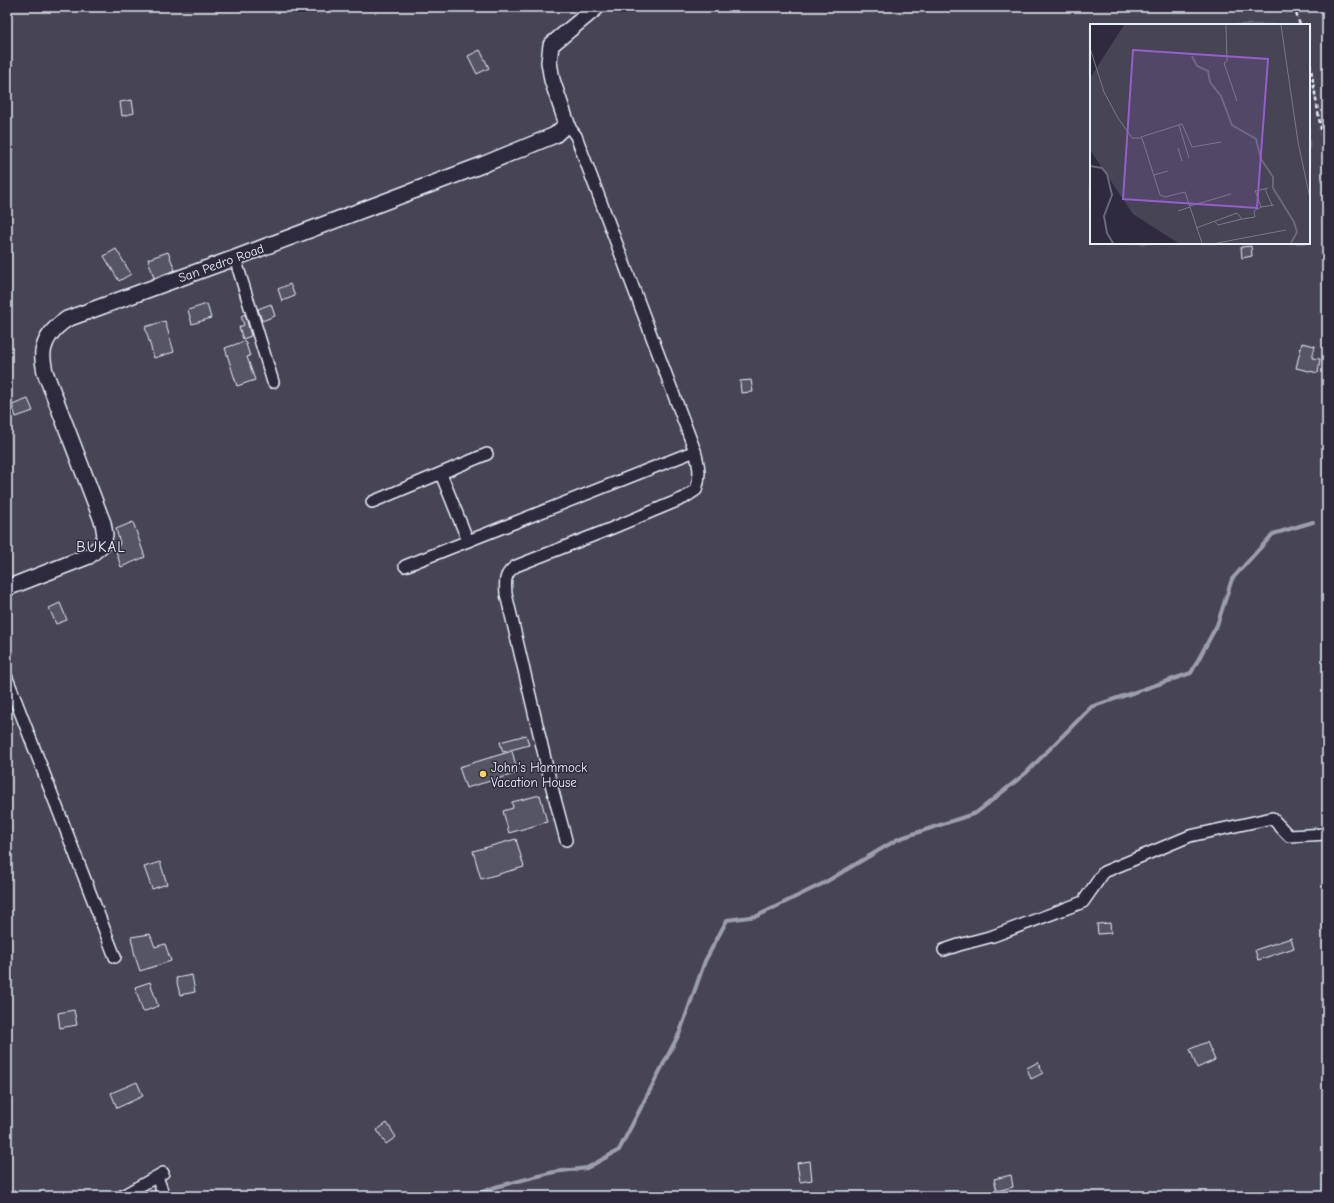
<svg xmlns="http://www.w3.org/2000/svg" width="1334" height="1203" font-family="'Comic Neue',sans-serif">
<style>
.green{fill:#464455;stroke:#979aa6;fill-rule:evenodd}
.lines{fill:none;stroke-linecap:round;stroke-linejoin:round}
.stream{stroke:#9c9fab;stroke-width:4}
.building{fill:#575565;stroke:#e8f1f8}
.street-casing{stroke:#e8f1f8;stroke-width:14}
.secondary-casing{stroke:#e8f1f8;stroke-width:18}
.path{stroke:#e8f1f8;stroke-width:2.5;stroke-dasharray:4 3;stroke-linecap:butt}
.street{stroke:#2f2a3d;stroke-width:11}
.secondary{stroke:#2f2a3d;stroke-width:15}
.poi-dot{fill:#ffd166;stroke:#2f2a3d;stroke-width:1.5}
.labels{text-anchor:middle;dominant-baseline:central;stroke-width:3;stroke-linejoin:round;paint-order:stroke}
.street-label{font-size:13px;fill:#e8f1f8;stroke:#2f2a3d}
.poi-label{font-size:13px;fill:#e8f1f8;stroke:#2f2a3d;text-anchor:start}
.quarter-label{font-size:15px;letter-spacing:1px;fill:#e8f1f8;stroke:#2f2a3d}
.inset-river{fill:none;stroke:#696978;stroke-width:2}
.inset-road{fill:none;stroke:#797a88;stroke-width:1}
.view{fill:#965dcd;fill-opacity:0.15;stroke:#965dcd;stroke-width:2}
.inset-edge{fill:none;stroke:#e8f1f8;stroke-width:2}
</style>
<rect width="100%" height="100%" fill="#2f2a3d"/>
<filter id="ink" filterUnits="userSpaceOnUse"><feTurbulence type="fractalNoise" baseFrequency=".025" numOctaves="2"/><feDisplacementMap in="SourceGraphic" scale="8" xChannelSelector="R" yChannelSelector="G"/><feConvolveMatrix kernelMatrix="1 2 1 2 8 2 1 2 1" color-interpolation-filters="sRGB"/></filter>
<g filter="url(#ink)">
<path class="green" d="M 7,7 L 1327,7 L 1327,1196 L 7,1196 ZM 1091,25 L 1309,25 L 1309,243 L 1091,243 Z"/>
<g class="lines">
<polyline class="stream" points="471,1196 495,1187 554,1172 587,1168 619,1150 680,1032 705,961 727,920 757,916 824,883 898,839 976,813 1026,773 1091,707 1191,673 1217,625 1232,579 1273,534 1313,522"/>
</g>
<g class="building">
<polygon points="480,50 489,68 477,74 468,56"/>
<polygon points="132,100 134,113 122,116 120,102"/>
<polygon points="1251,246 1252,256 1242,258 1241,247"/>
<polygon points="116,249 131,274 119,281 104,256"/>
<polygon points="168,252 175,270 154,278 148,259"/>
<polygon points="290,284 295,296 282,301 278,289"/>
<polygon points="207,304 211,318 192,324 188,310"/>
<polygon points="271,304 275,316 262,321 258,309"/>
<polygon points="245,314 251,336 243,339 239,327 244,325 241,316"/>
<polygon points="165,321 174,352 154,358 145,327"/>
<polygon points="245,341 250,356 247,357 255,380 237,386 225,348"/>
<polygon points="1302,343 1315,346 1312,358 1320,359 1318,373 1296,368"/>
<polygon points="751,380 753,392 741,393 740,381"/>
<polygon points="28,399 33,411 16,417 12,405"/>
<polygon points="133,522 145,557 121,567 116,551 120,543 116,529"/>
<polygon points="60,603 67,620 56,624 49,608"/>
<polygon points="526,735 529,745 503,752 500,742"/>
<polygon points="512,751 518,773 466,788 459,767"/>
<polygon points="540,795 547,822 509,833 503,811 513,808 512,802"/>
<polygon points="516,839 524,867 481,879 473,851"/>
<polygon points="160,862 167,884 152,889 144,867"/>
<polygon points="1110,923 1111,933 1098,934 1097,924"/>
<polygon points="150,934 155,947 165,944 171,961 140,971 135,956 131,937"/>
<polygon points="1291,938 1294,948 1258,960 1255,950"/>
<polygon points="192,975 195,992 180,995 176,978"/>
<polygon points="150,982 158,1006 143,1012 135,987"/>
<polygon points="74,1010 77,1025 60,1028 58,1013"/>
<polygon points="1207,1042 1215,1060 1197,1068 1190,1049"/>
<polygon points="1038,1062 1043,1073 1031,1079 1027,1068"/>
<polygon points="137,1082 143,1096 117,1108 111,1093"/>
<polygon points="387,1123 396,1137 386,1144 377,1130"/>
<polygon points="810,1161 812,1180 800,1182 797,1163"/>
<polygon points="1011,1175 1013,1187 997,1191 994,1179"/>
</g>
<g class="lines">
<defs>
<g id="street">
<polyline points="235,258 273,382"/>
<polyline points="441,474 468,541"/>
<polyline points="372,502 487,454"/>
<polyline points="405,566 695,451"/>
<polyline points="7,678 115,957"/>
<path d="M 566,840 L 551,784 L 506,594 C 505,581 504,574 516,566 L 610,529 L 684,498 L 696,490 C 701,475 699,466 695,451 L 576,136 L 567,124"/>
<polyline points="944,950 959,945 993,936 1083,902 1104,872 1190,836 1272,818 1289,836 1327,834"/>
<polyline points="157,1177 164,1196"/>
<polyline points="122,1196 163,1173"/>
</g>
<path id="secondary" d="M 7,588 L 89,556 L 102,545 L 105,535 L 103,523 L 45,372 C 44,366 42,358 43,352 C 45,338 55,327 67,319 L 235,258 L 482,165 L 555,135 L 567,124 L 552,80 L 549,62 L 551,45 L 597,7"/>
</defs>
<use href="#street" class="street-casing"/>
<use href="#secondary" class="secondary-casing"/>
<g class="path">
<polyline points="1294,7 1300,25"/>
<polyline points="1309,57 1327,166"/>
</g>
<use href="#street" class="street"/>
<use href="#secondary" class="secondary"/>
</g>
</g>
<circle class="poi-dot" cx="483" cy="774" r="4"/>
<g class="labels">
<g class="street-label">
<text transform="translate(221 263) rotate(-20)">San Pedro Road</text>
</g>
<g class="poi-label">
<text x="491" y="767">John's Hammock<tspan x="491" dy="15">Vacation House</tspan></text>
</g>
<g class="quarter-label">
<text x="101" y="547">BUKAL</text>
</g>
</g>
<g transform="translate(1090 24)">
<rect width="220" height="220" fill="#2f2a3d"/>
<path d="M 34,1 L 220,1 L 220,219 L 88,219 L 43,190 L 0,126 L 0,54 Z" fill="#464455"/>
<path class="inset-river" d="M 102,32 L 107,42 L 118,47 L 120,58 L 131,72 L 142,101 L 166,115 L 171,135 L 183,153 L 183,164 L 204,198 L 207,208 L 201,219M 0,142 L 12,144 L 17,150 L 22,171 L 14,192 L 17,209 L 23,219"/>
<path class="inset-road" d="M 136,1 L 137,37 L 134,39 L 147,77M 191,1 L 208,118 L 220,174M 0,24 L 14,68 L 28,94 L 42,114 L 52,114 L 70,171 L 75,173 L 95,168 L 112,219M 89,101 L 99,134M 51,113 L 92,100 L 102,123 L 131,118M 88,124 L 92,137M 64,151 L 78,147M 175,165 L 182,181M 166,167 L 178,164M 100,182 L 141,170M 171,183 L 184,181M 88,187 L 100,183M 152,195 L 165,193 L 164,187 L 171,183 L 165,166M 106,204 L 147,189 L 152,195 L 128,201 L 125,198M 127,219 L 196,206"/>
<path class="view" d="M 43,26 L 178,35 L 167,184 L 33,175 Z"/>
<rect width="220" height="220" class="inset-edge"/>
</g>
<rect width="1334" height="1203" fill="none" stroke="#2f2a3d" stroke-width="24"/>
<rect x="12" y="12" width="1310" height="1179" fill="none" stroke="#e8f1f8" stroke-width="1.5" filter="url(#ink)"/>
</svg>
